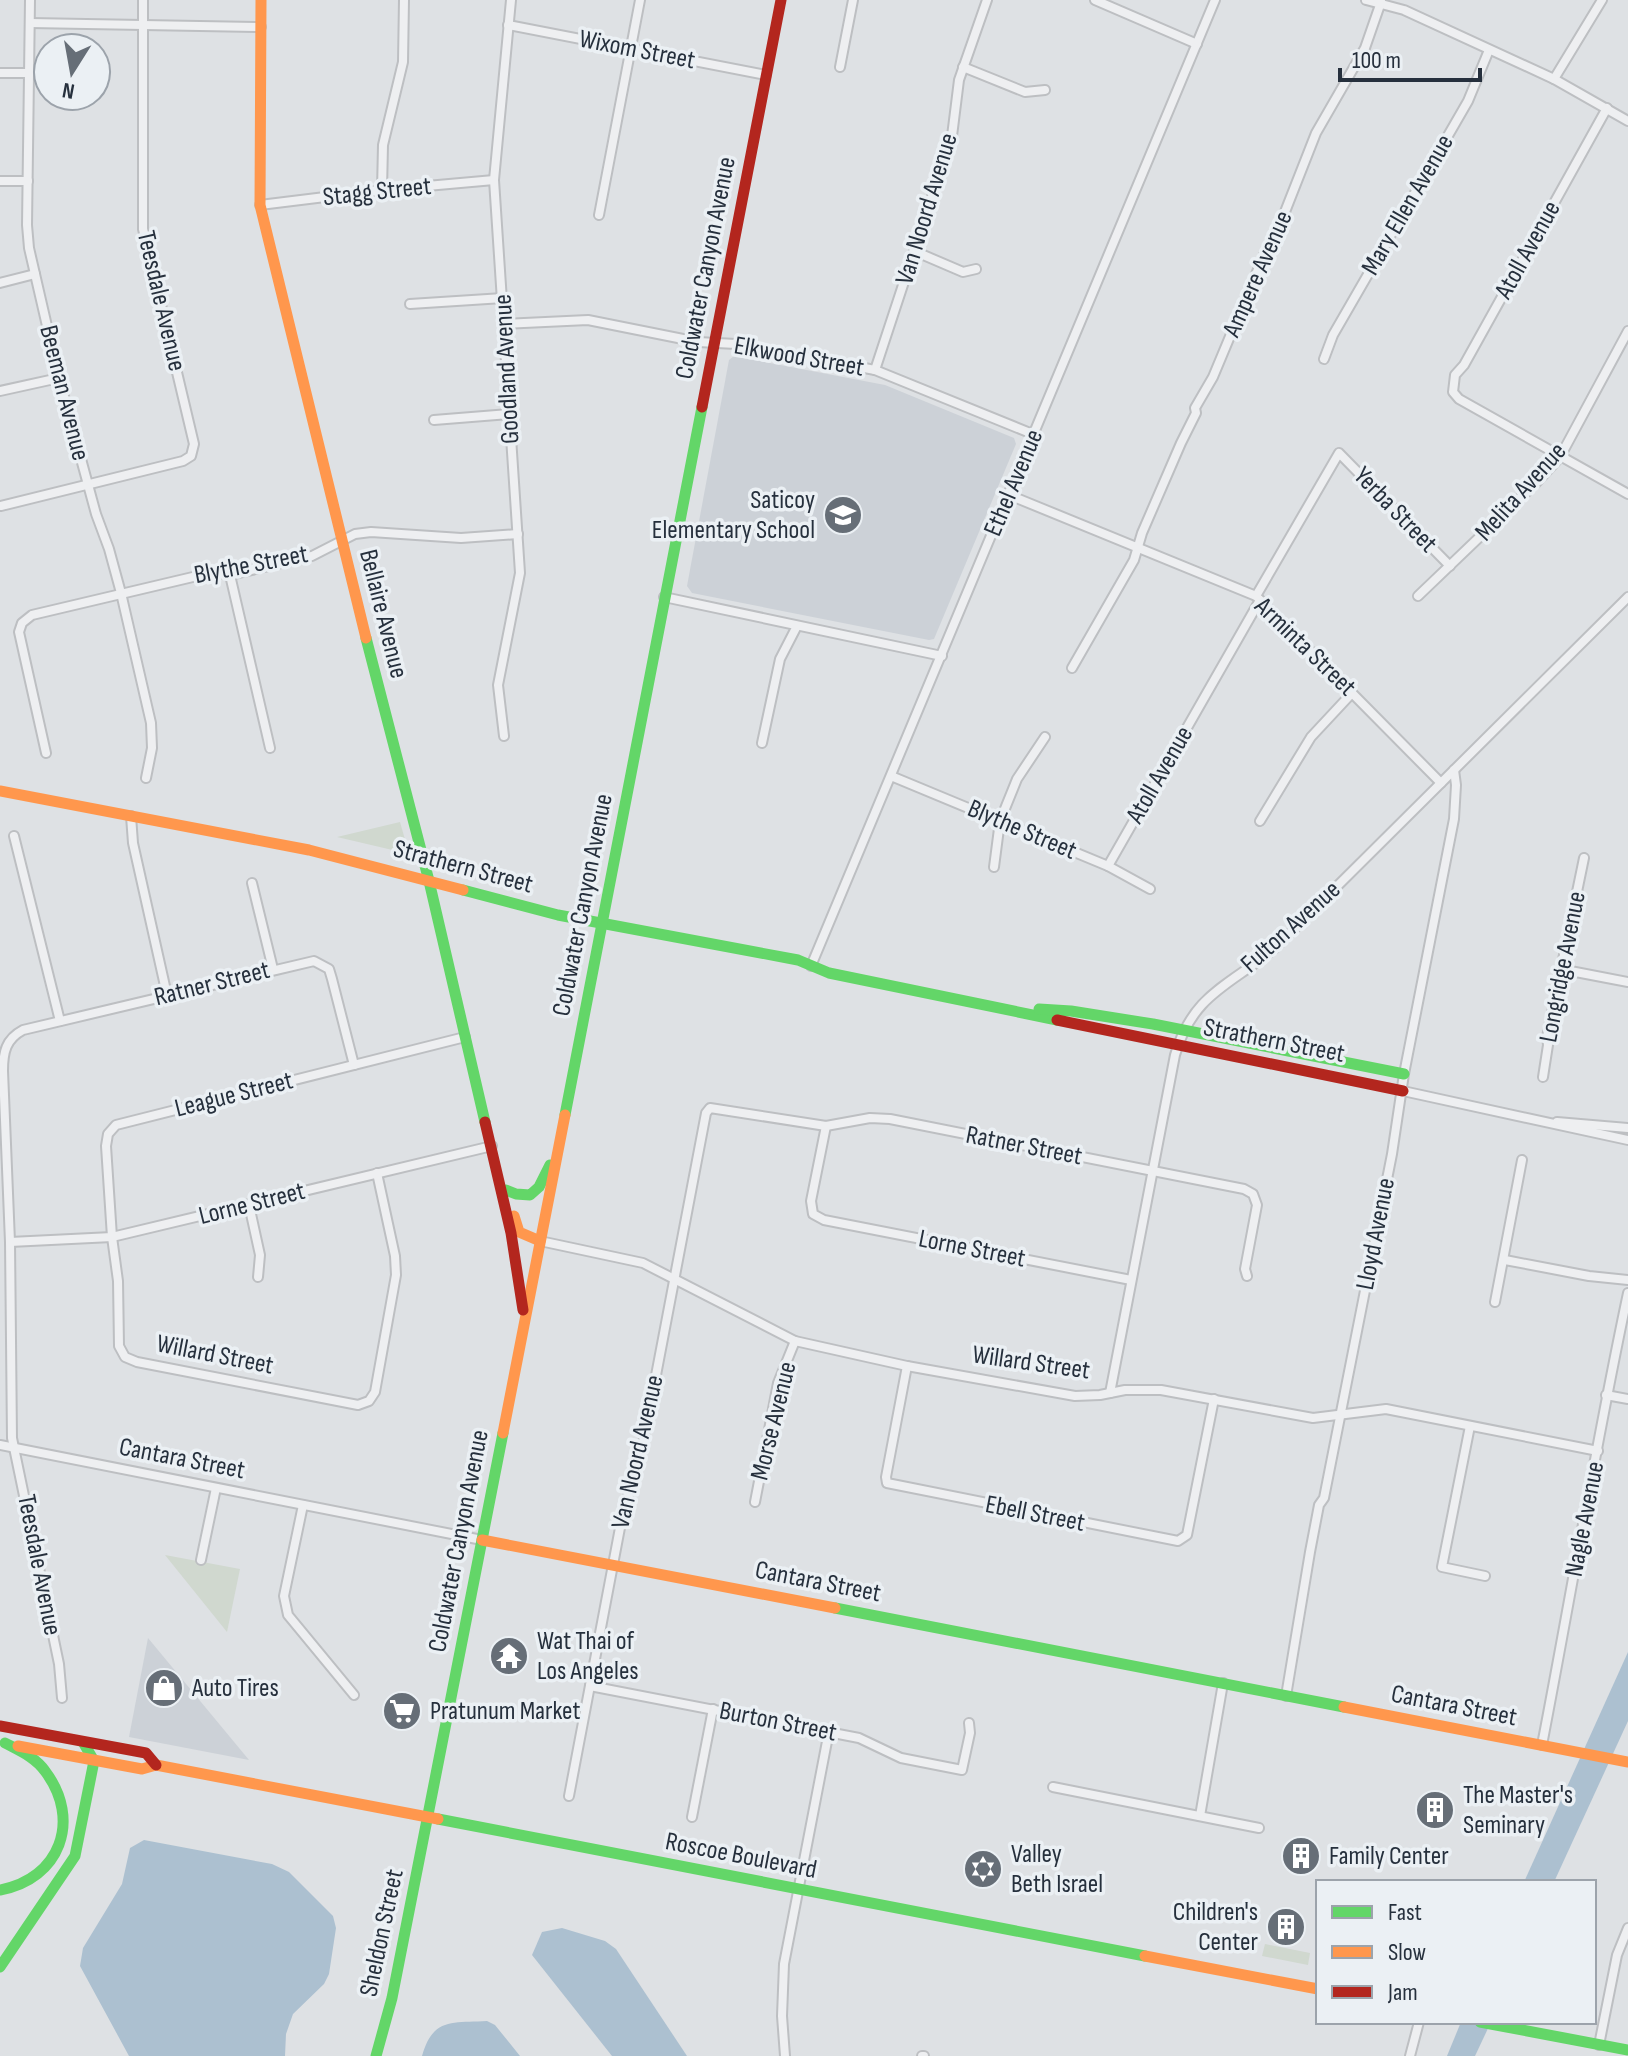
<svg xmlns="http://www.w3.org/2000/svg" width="1628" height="2056" font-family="'Sofia Sans Condensed',sans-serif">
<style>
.built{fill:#ccd1d7}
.green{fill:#d0d8cf}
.water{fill:#acc0d0}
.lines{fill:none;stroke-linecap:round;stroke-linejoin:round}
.street-casing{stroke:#bdbfc2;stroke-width:12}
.street{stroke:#eeeff1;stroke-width:8}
.fast{stroke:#63d668;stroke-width:11}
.slow{stroke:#ff974d;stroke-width:11}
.jam{stroke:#b3261e;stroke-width:11}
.labels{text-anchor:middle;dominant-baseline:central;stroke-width:7;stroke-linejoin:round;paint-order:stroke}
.street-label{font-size:26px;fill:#26303d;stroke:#ebf0f4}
.poi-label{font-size:26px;fill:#26303d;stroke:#ebf0f4;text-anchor:start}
</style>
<rect width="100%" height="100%" fill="#dee1e4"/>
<g class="built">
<polygon points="734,356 885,385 1014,438 1016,444 934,639 929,640 692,593 687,586 729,360"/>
<polygon points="148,1638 249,1760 129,1737"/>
</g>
<g class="green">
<polygon points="400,822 406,843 401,852 337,837"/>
<polygon points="165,1555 240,1569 227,1632"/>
<polygon points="1265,1944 1310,1953 1308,1965 1262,1956"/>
</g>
<g class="water">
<polygon points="1628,1652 1628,1721 1554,1882 1524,1882"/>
<polygon points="144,1840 272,1864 289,1872 333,1916 336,1928 329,1974 324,1984 293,2014 286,2034 285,2056 129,2056 80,1966 83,1948 122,1884 130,1848"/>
<polygon points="562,1928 605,1941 616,1949 687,2056 612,2056 532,1955 542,1932"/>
<path d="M 487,2021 L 495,2025 L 520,2056 L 422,2056 C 433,2017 453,2023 487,2021 Z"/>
<polygon points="1461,2022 1491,2022 1475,2056 1447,2056"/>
</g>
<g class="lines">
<defs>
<g id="street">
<polyline points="30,0 27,225 29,248 59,378 96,514 109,549 121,593 151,723 152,748 146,778"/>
<polyline points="1095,0 1197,44"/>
<polyline points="1366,0 1404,10 1554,79 1628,121"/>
<polyline points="30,23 261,27"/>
<polyline points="508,25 766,75"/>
<polyline points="840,67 853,0"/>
<polyline points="963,67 1025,92 1045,90"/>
<polyline points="0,73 28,73"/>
<polyline points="1554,79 1602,0"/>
<polyline points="1607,108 1464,365 1455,375 1453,392 1459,399 1628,494"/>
<polyline points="0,181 28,181"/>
<polyline points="382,190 383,145 403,62 404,0"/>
<polyline points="260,205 382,190 494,180"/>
<polyline points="599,215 640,0"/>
<polyline points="914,251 963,272 976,269"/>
<polyline points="0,283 35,274"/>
<polyline points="410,304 503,298"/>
<polyline points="505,324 588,320 698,342 736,344 875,370 1035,435"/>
<polyline points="1324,359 1333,335 1468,101 1489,50"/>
<polyline points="875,370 952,136 959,80 987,0"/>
<polyline points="0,391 59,378"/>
<polyline points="434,420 509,414"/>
<polyline points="1009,495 1256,596 1441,783"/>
<polyline points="1,506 183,461 191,456 194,444 143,229 143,0"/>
<polyline points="230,575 270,748"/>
<polyline points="1256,596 1339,453 1450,566"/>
<polyline points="1418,596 1536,483 1560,457 1628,331"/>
<polyline points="664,597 942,656"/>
<polyline points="1072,668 1134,560 1142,533 1181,443 1196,413 1195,408 1213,377 1264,255 1270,250 1316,133 1365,48 1381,2"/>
<polyline points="504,736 498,685 520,573 494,180 511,0"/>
<polyline points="762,743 780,659 797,626"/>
<polyline points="46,753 19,632 22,623 32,615 214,572 230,575 312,556 355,534 371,532 461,538 518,534"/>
<polyline points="891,776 1108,866 1150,889"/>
<polyline points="131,816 133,843 167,995"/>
<polyline points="1260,821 1311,737 1352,693"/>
<polyline points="14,836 60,1021"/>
<polyline points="1108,866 1260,600"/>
<polyline points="994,867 1000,821 1017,779 1045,737"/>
<polyline points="252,883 273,969"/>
<polyline points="811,966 1215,0"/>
<polyline points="1560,969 1628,982"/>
<polyline points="1543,1077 1548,1045 1547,1037 1584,858"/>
<polyline points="1403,1091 1628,1140"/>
<polyline points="1557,1122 1628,1128"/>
<polyline points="826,1126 811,1201 813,1214 824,1220 1131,1280"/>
<polyline points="377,1173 395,1256 396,1275 375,1392 369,1401 358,1405 137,1362 125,1357 119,1346 118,1281 112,1237 106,1146 108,1134 116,1125 465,1037"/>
<polyline points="249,1205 260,1255 258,1277"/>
<polyline points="540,1241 643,1263 795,1341 907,1366 1075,1396 1100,1395 1125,1390 1161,1390 1313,1418 1386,1409 1598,1451"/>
<polyline points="10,1242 112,1237 492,1146"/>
<polyline points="1505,1260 1589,1276 1628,1280"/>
<polyline points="1495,1302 1522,1160"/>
<polyline points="907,1366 886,1477 887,1483 1178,1541 1187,1535 1214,1399"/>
<path d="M 1110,1393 L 1175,1055 C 1193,993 1231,985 1275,948 L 1628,597"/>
<polyline points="1606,1395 1628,1399"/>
<polyline points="1470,1426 1442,1567 1485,1576"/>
<polyline points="0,1445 482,1540"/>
<polyline points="755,1502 778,1383 795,1341"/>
<polyline points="303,1505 284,1596 288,1615 354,1695"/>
<polyline points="201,1560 216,1488"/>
<polyline points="590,1686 859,1738 901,1758 962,1770 970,1733 969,1723"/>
<polyline points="1286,1696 1310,1552 1319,1505 1324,1498 1392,1154 1404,1074 1454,819 1456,785 1454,770"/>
<path d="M 62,1698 L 59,1664 L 12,1438 L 10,1242 L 3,1071 C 3,1052 6,1039 23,1030 L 314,961 L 329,969 L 332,979 L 354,1065"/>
<path d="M 1542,1745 C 1571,1595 1596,1443 1628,1293"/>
<polyline points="1053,1787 1259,1828"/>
<polyline points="569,1796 623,1512 641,1454 706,1113 710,1108 826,1126 870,1118 890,1119 1244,1189 1253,1194 1257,1205 1245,1269 1247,1276"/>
<polyline points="1200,1816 1223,1683"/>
<polyline points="692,1817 713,1709"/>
<polyline points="1599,2045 1617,1955 1628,1928"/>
<polyline points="785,2056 782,2016 784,1964 829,1731"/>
<polyline points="922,2056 924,2056"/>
<polyline points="1410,2056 1419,2022"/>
</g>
</defs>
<use href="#street" class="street-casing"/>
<use href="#street" class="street"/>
<g class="fast">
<polyline points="366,638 429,881 485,1122"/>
<polyline points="463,890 558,915 798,960 829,973 1057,1020"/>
<polyline points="1039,1009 1071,1011 1153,1024 1404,1074"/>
<polyline points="565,1115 702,407"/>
<polyline points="506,1190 516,1194 530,1195 539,1187 550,1165"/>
<polyline points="835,1608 1344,1707"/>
<polyline points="438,1819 1145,1956"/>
<path d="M 0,1890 C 60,1879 82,1820 45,1771 C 35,1757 20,1751 5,1743"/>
<polyline points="0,1967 75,1856 94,1761 83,1742"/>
<polyline points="1480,2022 1628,2050"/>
<polyline points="376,2056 392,1998 503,1433"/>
</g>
<g class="slow">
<polyline points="261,0 260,205 366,638"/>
<polyline points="0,791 309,850 463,890"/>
<polyline points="514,1216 519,1232 540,1241"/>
<polyline points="503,1433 565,1115"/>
<polyline points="482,1540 835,1608"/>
<polyline points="1344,1707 1628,1762"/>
<polyline points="18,1746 142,1769 156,1765 438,1819"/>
<polyline points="1145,1956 1318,1989"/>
</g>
<g class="jam">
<polyline points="702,407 781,0"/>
<polyline points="1057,1020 1403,1091"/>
<polyline points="485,1122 511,1233 523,1310"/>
<polyline points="0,1726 146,1753 156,1765"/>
</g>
</g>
<defs>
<symbol id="school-disc" viewBox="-11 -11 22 22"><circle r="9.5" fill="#666e77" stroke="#ebf0f4"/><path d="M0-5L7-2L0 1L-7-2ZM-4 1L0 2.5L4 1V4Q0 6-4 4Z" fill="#fff"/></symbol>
<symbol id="temple-disc" viewBox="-11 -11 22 22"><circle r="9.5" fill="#666e77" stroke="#ebf0f4"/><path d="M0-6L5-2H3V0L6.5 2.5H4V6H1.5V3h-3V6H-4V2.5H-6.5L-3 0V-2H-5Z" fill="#fff"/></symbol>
<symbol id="shop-disc" viewBox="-11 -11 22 22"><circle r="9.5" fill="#666e77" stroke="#ebf0f4"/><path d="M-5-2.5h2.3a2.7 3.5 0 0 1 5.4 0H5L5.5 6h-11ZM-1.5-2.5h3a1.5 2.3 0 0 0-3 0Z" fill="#fff"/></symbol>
<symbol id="supermarket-disc" viewBox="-11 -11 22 22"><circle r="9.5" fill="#666e77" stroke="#ebf0f4"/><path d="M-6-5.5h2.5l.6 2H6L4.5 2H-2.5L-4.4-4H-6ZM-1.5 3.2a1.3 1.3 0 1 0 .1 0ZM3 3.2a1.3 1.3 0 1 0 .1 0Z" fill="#fff"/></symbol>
<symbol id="building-disc" viewBox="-11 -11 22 22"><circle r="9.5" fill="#666e77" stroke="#ebf0f4"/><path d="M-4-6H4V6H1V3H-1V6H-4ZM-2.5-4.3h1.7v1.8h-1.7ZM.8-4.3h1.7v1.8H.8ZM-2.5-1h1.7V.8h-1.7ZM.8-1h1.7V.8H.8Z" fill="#fff"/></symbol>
<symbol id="synagogue-disc" viewBox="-11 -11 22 22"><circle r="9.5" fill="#666e77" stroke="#ebf0f4"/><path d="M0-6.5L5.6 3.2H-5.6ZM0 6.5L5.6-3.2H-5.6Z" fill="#fff"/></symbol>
</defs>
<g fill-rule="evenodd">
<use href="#school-disc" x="821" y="493" width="44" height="44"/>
<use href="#temple-disc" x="487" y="1634" width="44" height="44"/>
<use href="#shop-disc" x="142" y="1666" width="44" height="44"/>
<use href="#supermarket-disc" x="380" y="1689" width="44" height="44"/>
<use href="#building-disc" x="1413" y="1788" width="44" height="44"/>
<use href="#building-disc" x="1279" y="1834" width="44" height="44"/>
<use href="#synagogue-disc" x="961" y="1847" width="44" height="44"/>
<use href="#building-disc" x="1264" y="1905" width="44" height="44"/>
</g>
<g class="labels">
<g class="street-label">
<text transform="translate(637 50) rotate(11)">Wixom Street</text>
<text transform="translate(377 192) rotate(-6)">Stagg Street</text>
<text transform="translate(1408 205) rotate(-60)">Mary Ellen Avenue</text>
<text transform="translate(927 209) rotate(-73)">Van Noord Avenue</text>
<text transform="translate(1528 250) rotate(-61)">Atoll Avenue</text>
<text transform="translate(706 268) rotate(-79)">Coldwater Canyon Avenue</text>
<text transform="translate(1258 274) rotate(-66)">Ampere Avenue</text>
<text transform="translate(161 301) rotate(77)">Teesdale Avenue</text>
<text transform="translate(799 357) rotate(10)">Elkwood Street</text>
<text transform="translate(507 369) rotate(-93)">Goodland Avenue</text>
<text transform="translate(64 393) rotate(76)">Beeman Avenue</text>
<text transform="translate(1014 483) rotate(-67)">Ethel Avenue</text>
<text transform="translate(1521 492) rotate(-48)">Melita Avenue</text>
<text transform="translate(1395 510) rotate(46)">Yerba Street</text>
<text transform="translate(251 565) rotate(-11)">Blythe Street</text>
<text transform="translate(383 614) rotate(76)">Bellaire Avenue</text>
<text transform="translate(1305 647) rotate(44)">Arminta Street</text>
<text transform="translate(1160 775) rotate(-60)">Atoll Avenue</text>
<text transform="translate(1022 830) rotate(23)">Blythe Street</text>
<text transform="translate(463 867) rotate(15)">Strathern Street</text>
<text transform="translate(583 905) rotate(-79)">Coldwater Canyon Avenue</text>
<text transform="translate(1291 927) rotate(-42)">Fulton Avenue</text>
<text transform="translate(1563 967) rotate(-79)">Longridge Avenue</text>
<text transform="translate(212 984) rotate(-14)">Ratner Street</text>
<text transform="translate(1274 1041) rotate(11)">Strathern Street</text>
<text transform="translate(234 1095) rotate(-14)">League Street</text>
<text transform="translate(1024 1146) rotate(11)">Ratner Street</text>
<text transform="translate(252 1204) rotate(-14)">Lorne Street</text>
<text transform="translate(1376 1234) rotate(-79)">Lloyd Avenue</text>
<text transform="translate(972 1249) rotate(11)">Lorne Street</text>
<text transform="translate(215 1355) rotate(11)">Willard Street</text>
<text transform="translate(1031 1363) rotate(8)">Willard Street</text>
<text transform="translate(774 1421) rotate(-76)">Morse Avenue</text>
<text transform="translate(638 1452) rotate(-77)">Van Noord Avenue</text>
<text transform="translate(182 1459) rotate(11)">Cantara Street</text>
<text transform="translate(1035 1514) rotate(11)">Ebell Street</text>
<text transform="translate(1585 1519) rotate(-79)">Nagle Avenue</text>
<text transform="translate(459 1541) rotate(-79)">Coldwater Canyon Avenue</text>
<text transform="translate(39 1565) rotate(79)">Teesdale Avenue</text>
<text transform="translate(818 1582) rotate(11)">Cantara Street</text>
<text transform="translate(1454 1706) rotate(11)">Cantara Street</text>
<text transform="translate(778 1722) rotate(11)">Burton Street</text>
<text transform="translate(741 1856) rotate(11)">Roscoe Boulevard</text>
<text transform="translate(382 1933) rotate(-78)">Sheldon Street</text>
</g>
<g class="poi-label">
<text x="815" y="500" text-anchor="end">Saticoy<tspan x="815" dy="30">Elementary School</tspan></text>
<text x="537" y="1641">Wat Thai of<tspan x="537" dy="30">Los Angeles</tspan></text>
<text x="192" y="1688">Auto Tires</text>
<text x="430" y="1711">Pratunum Market</text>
<text x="1463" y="1795">The Master's<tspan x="1463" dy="30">Seminary</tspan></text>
<text x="1011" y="1854">Valley<tspan x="1011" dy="30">Beth Israel</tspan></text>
<text x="1329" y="1856">Family Center</text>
<text x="1258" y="1912" text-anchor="end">Children's<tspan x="1258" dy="30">Center</tspan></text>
</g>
</g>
<rect x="1316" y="1880" width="280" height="144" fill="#ebf0f4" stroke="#9ca3ab" stroke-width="2"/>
<rect x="1332" y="1906" width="40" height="12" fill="#63d668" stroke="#9ca3ab" stroke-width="2"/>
<text x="1388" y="1920" font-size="24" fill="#26303d">Fast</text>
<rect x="1332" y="1946" width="40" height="12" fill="#ff974d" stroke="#9ca3ab" stroke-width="2"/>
<text x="1388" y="1960" font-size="24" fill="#26303d">Slow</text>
<rect x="1332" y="1986" width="40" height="12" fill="#b3261e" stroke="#9ca3ab" stroke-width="2"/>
<text x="1388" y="2000" font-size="24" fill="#26303d">Jam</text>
<g transform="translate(72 72) rotate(191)"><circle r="38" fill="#ebf0f4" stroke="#9ca3ab" stroke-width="2"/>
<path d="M0-6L14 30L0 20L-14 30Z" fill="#666e77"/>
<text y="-12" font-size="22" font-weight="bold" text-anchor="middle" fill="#26303d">N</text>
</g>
<path d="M1340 68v12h140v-12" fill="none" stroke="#26303d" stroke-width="4"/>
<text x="1352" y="68" font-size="24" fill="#26303d" stroke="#ebf0f4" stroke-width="6" paint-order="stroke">100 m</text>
</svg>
